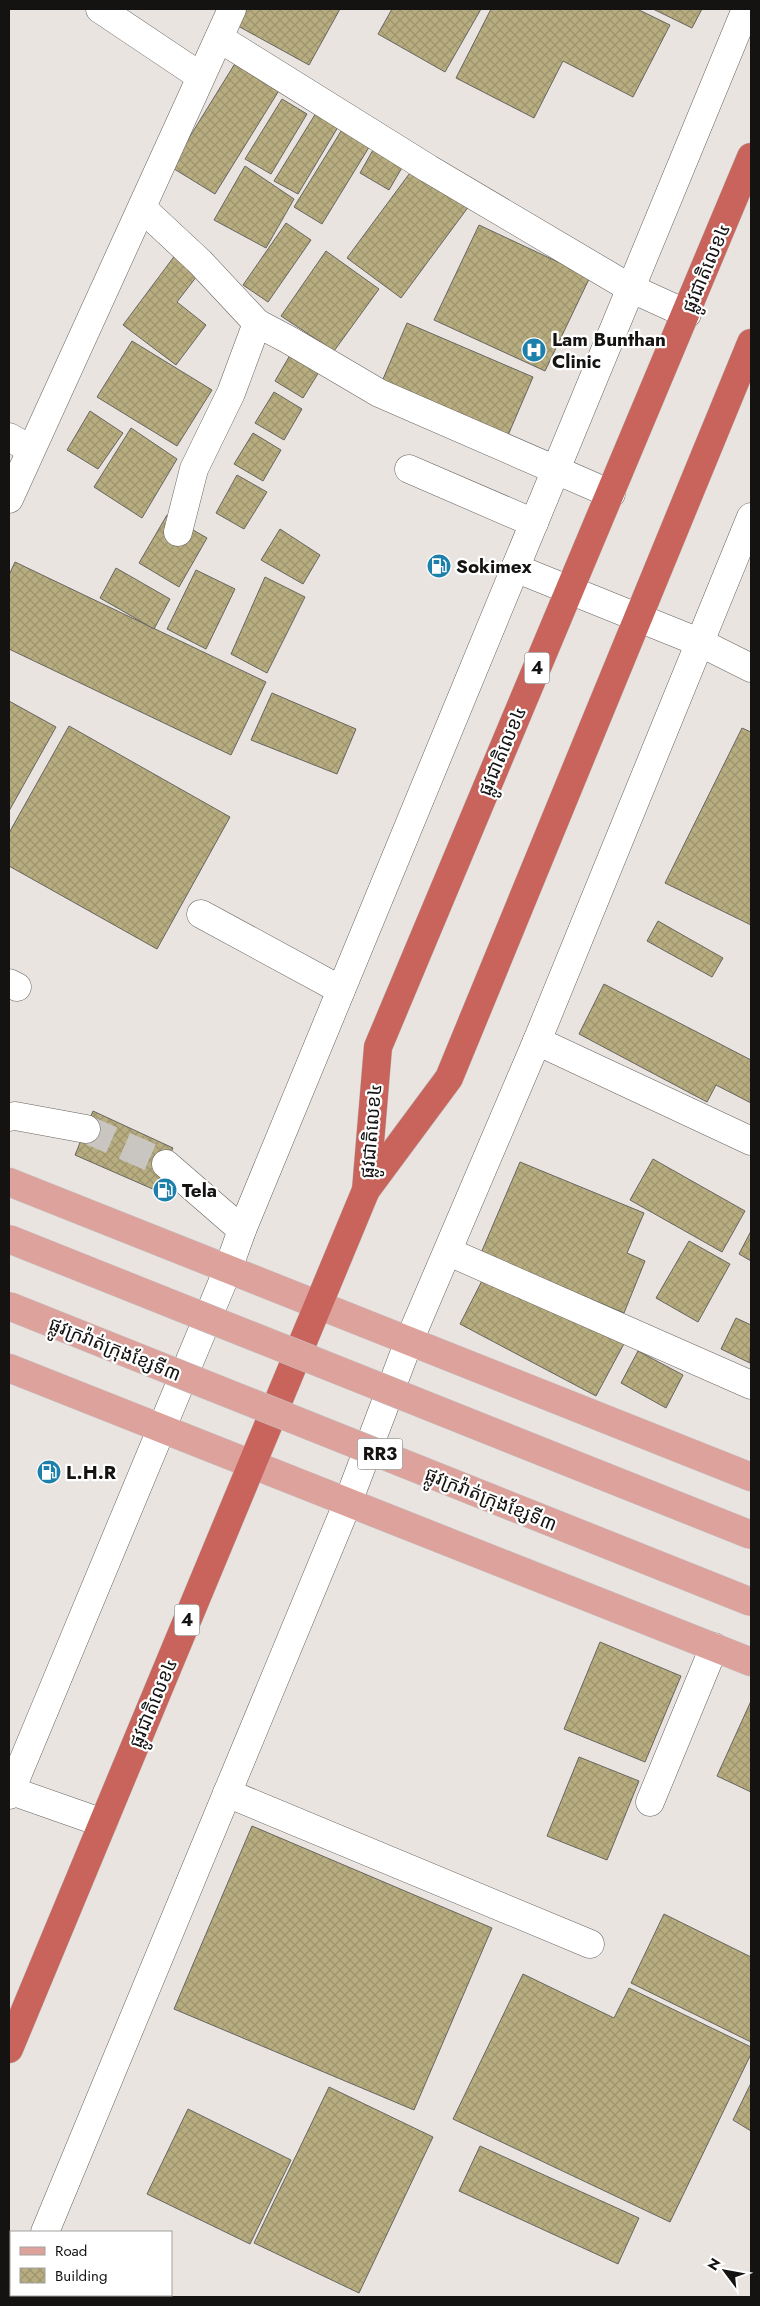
<svg xmlns="http://www.w3.org/2000/svg" width="760" height="2306" font-family="Jost,'Noto Sans Khmer',sans-serif">
<style>
.building{fill:url(#building-cross-hatch);stroke:#676661}
.lines{fill:none;stroke-linecap:round;stroke-linejoin:round}
.minor-tunnel{stroke:#c9c5c1;stroke-width:28;stroke-dasharray:28 14;stroke-linecap:butt}
.minor-casing{stroke:#686360;stroke-width:29}
.major-casing{stroke:#c2c2c1;stroke-width:29}
.highway-casing{stroke:#c2c2c1;stroke-width:29}
.minor{stroke:#fff;stroke-width:28}
.major{stroke:#dea29d;stroke-width:28}
.highway{stroke:#c8645b;stroke-width:28}
.major-bridge-casing{stroke:#c2c2c1;stroke-width:29;stroke-linecap:butt}
.major-bridge{stroke:#dea29d;stroke-width:28}
.labels{text-anchor:middle;dominant-baseline:central;stroke-width:4.5;stroke-linejoin:round;paint-order:stroke}
.shield{fill:#fff;stroke:#5b5a59;stroke-width:1}
.shield-label{font-size:18px;font-weight:bold;fill:#151312}
.street-label{font-size:19px;fill:#151312;stroke:#fff}
.poi-label{font-size:19px;font-weight:bold;fill:#151312;stroke:#fff;text-anchor:start}
</style>
<defs>
<pattern id="building-cross-hatch" width="8" height="8" patternUnits="userSpaceOnUse" patternTransform="scale(1.25)"><rect width="8" height="8" fill="#b8ad80"/><path d="M0 0l8 8M0 8l8-8" fill="none" stroke="#9d946e"/></pattern>
</defs>
<rect width="100%" height="100%" fill="#e9e4e0"/>
<g class="building">
<polygon points="247,9 340,9 309,65 238,26"/>
<polygon points="392,9 481,9 445,72 378,34"/>
<polygon points="491,9 637,9 670,25 633,97 563,61 534,118 456,78"/>
<polygon points="653,9 702,9 692,28"/>
<polygon points="239,57 283,84 215,194 171,167"/>
<polygon points="282,99 307,114 271,174 245,159"/>
<polygon points="316,113 338,127 298,194 274,181"/>
<polygon points="343,128 371,144 322,224 294,207"/>
<polygon points="378,141 407,159 389,190 360,173"/>
<polygon points="418,162 472,202 401,298 347,258"/>
<polygon points="245,166 294,199 266,248 214,220"/>
<polygon points="286,223 311,240 268,302 243,285"/>
<polygon points="479,225 590,277 545,371 434,320"/>
<polygon points="326,251 379,289 334,351 281,316"/>
<polygon points="176,254 200,272 177,302 206,325 176,365 123,325"/>
<polygon points="407,323 533,377 506,440 380,386"/>
<polygon points="132,341 212,390 177,446 97,397"/>
<polygon points="293,350 322,367 303,398 275,381"/>
<polygon points="274,392 302,409 284,440 255,423"/>
<polygon points="90,411 123,433 98,469 67,450"/>
<polygon points="131,428 177,459 142,518 94,487"/>
<polygon points="253,433 281,450 263,481 234,464"/>
<polygon points="237,475 267,492 244,529 216,513"/>
<polygon points="167,515 207,538 179,587 139,563"/>
<polygon points="280,529 320,555 303,584 261,560"/>
<polygon points="15,562 266,682 231,755 9,649 9,575"/>
<polygon points="116,568 170,599 154,629 100,598"/>
<polygon points="196,570 235,589 206,649 167,629"/>
<polygon points="265,577 305,597 267,673 231,654"/>
<polygon points="272,693 356,729 337,774 251,740"/>
<polygon points="9,701 56,727 9,811"/>
<polygon points="69,726 230,817 157,949 9,866 9,833"/>
<polygon points="742,728 751,732 751,925 665,883"/>
<polygon points="658,921 723,958 712,977 647,941"/>
<polygon points="604,984 751,1060 751,1103 716,1085 707,1102 579,1034"/>
<polygon points="93,1111 173,1148 155,1190 75,1155"/>
<polygon points="653,1159 745,1211 722,1252 630,1200"/>
<polygon points="520,1162 644,1213 627,1253 645,1261 624,1313 481,1253"/>
<polygon points="751,1231 751,1261 739,1254"/>
<polygon points="689,1241 730,1264 698,1322 656,1298"/>
<polygon points="489,1267 626,1340 596,1396 460,1324"/>
<polygon points="736,1318 751,1325 750,1363 721,1349"/>
<polygon points="638,1351 683,1375 666,1408 621,1383"/>
<polygon points="600,1642 681,1676 645,1762 564,1729"/>
<polygon points="751,1701 751,1792 717,1776"/>
<polygon points="579,1757 639,1781 607,1860 547,1836"/>
<polygon points="252,1826 492,1928 414,2110 174,2009"/>
<polygon points="664,1914 751,1957 751,2042 631,1983"/>
<polygon points="523,1974 614,2018 629,1988 751,2047 751,2054 670,2222 453,2119"/>
<polygon points="751,2083 751,2131 733,2120"/>
<polygon points="329,2087 433,2137 359,2293 254,2243"/>
<polygon points="188,2109 291,2160 250,2244 147,2194"/>
<polygon points="480,2146 639,2218 618,2264 459,2191"/>
</g>
<g class="lines">
<polyline class="minor-tunnel" points="86,1129 166,1164"/>
<defs>
<g id="minor">
<polyline points="100,9 200,76"/>
<polyline points="219,38 429,169 630,288 687,314"/>
<polyline points="142,208 200,262 257,323 231,393 194,469 178,532"/>
<polyline points="257,323 289,340 379,393 611,494"/>
<polyline points="9,437 30,449"/>
<polyline points="409,469 534,523"/>
<polyline points="9,499 232,9"/>
<polyline points="515,568 701,643 751,668"/>
<polyline points="201,914 341,990"/>
<polyline points="9,983 17,987"/>
<polyline points="537,1041 751,1141"/>
<polyline points="9,1117 15,1116 86,1129"/>
<polyline points="166,1164 242,1230"/>
<polyline points="449,1252 751,1385"/>
<polyline points="9,1790 103,1823"/>
<polyline points="227,1793 590,1944"/>
<polyline points="9,1795 228,1269 242,1230 746,9"/>
<polyline points="650,1802 714,1647"/>
<polyline points="45,2232 348,1502 409,1341 537,1041 751,517"/>
<polyline points="18,2297 19,2295"/>
</g>
<g id="major">
<polyline points="9,1182 751,1477"/>
<polyline points="9,1368 751,1662"/>
</g>
<g id="highway">
<polyline points="366,1190 378,1047 751,157"/>
<polyline points="9,2049 366,1190 449,1078 751,343"/>
</g>
</defs>
<use href="#minor" class="minor-casing"/>
<use href="#major" class="major-casing"/>
<use href="#highway" class="highway-casing"/>
<use href="#minor" class="minor"/>
<use href="#major" class="major"/>
<use href="#highway" class="highway"/>
<defs>
<g id="major-bridge">
<polyline points="9,1239 751,1535"/>
<polyline points="9,1306 751,1602"/>
</g>
</defs>
<use href="#major-bridge" class="major-bridge-casing"/>
<use href="#major-bridge" class="major-bridge"/>
</g>
<defs>
<symbol id="hospital-disc" viewBox="-11 -11 22 22"><circle r="9.5" fill="#1c80ab" stroke="#fff"/><path d="M-5-5h3v3.5h4V-5h3V5h-3V1.5h-4V5h-3Z" fill="#fff"/></symbol>
<symbol id="fuel-disc" viewBox="-11 -11 22 22"><circle r="9.5" fill="#1c80ab" stroke="#fff"/><path d="M-5.5-6h7V0h2V4h1.3V-2.5L3-4.5l.8-.8L6-3V5H2.5V1h-1V6h-7ZM-4.2-4.7v3.2H.2V-4.7Z" fill="#fff"/></symbol>
</defs>
<g fill-rule="evenodd">
<use href="#hospital-disc" x="520" y="336" width="28" height="28"/>
<use href="#fuel-disc" x="425" y="552" width="28" height="28"/>
<use href="#fuel-disc" x="151" y="1176" width="28" height="28"/>
<use href="#fuel-disc" x="35" y="1458" width="28" height="28"/>
</g>
<g class="labels">
<g class="shield">
<rect x="524.5" y="652.5" width="25" height="31" rx="4"/>
<rect x="357.5" y="1438.5" width="45" height="31" rx="4"/>
<rect x="174.5" y="1604.5" width="25" height="31" rx="4"/>
</g>
<g class="shield-label">
<text x="537" y="668">4</text>
<text x="380" y="1454">RR3</text>
<text x="187" y="1620">4</text>
</g>
<g class="street-label">
<text transform="translate(706 268) rotate(-67)">ផ្លូវជាតិលេខ៤</text>
<text transform="translate(502 751) rotate(-67)">ផ្លូវជាតិលេខ៤</text>
<text transform="translate(371 1131) rotate(-85)">ផ្លូវជាតិលេខ៤</text>
<text transform="translate(115 1349) rotate(22)">ផ្លូវក្រវ៉ាត់ក្រុងខ្សែទី៣</text>
<text transform="translate(491 1499) rotate(22)">ផ្លូវក្រវ៉ាត់ក្រុងខ្សែទី៣</text>
<text transform="translate(153 1703) rotate(-67)">ផ្លូវជាតិលេខ៤</text>
</g>
<g class="poi-label">
<text x="552" y="339">Lam Bunthan<tspan x="552" dy="22">Clinic</tspan></text>
<text x="456" y="566">Sokimex</text>
<text x="182" y="1190">Tela</text>
<text x="66" y="1472">L.H.R</text>
</g>
</g>
<rect width="760" height="2306" fill="none" stroke="#151312" stroke-width="20"/>
<rect x="10" y="2231" width="162" height="65" fill="#ffffff" stroke="#a1a1a0"/>
<rect x="20" y="2247" width="25" height="8" fill="#dea29d" stroke="#a1a1a0"/>
<text x="55" y="2256" font-size="15" fill="#151312">Road</text>
<rect x="20" y="2268" width="25" height="15" fill="url(#building-cross-hatch)" stroke="#a1a1a0"/>
<text x="55" y="2281" font-size="15" fill="#151312">Building</text>
<g transform="translate(725 2271) rotate(302)" stroke="#ffffff" stroke-width="4" paint-order="stroke">
<path d="M0-4L9 19L0 12L-9 19Z" fill="#151312"/>
<text y="-8" font-size="14" font-weight="bold" text-anchor="middle" fill="#151312">N</text>
</g>
</svg>
